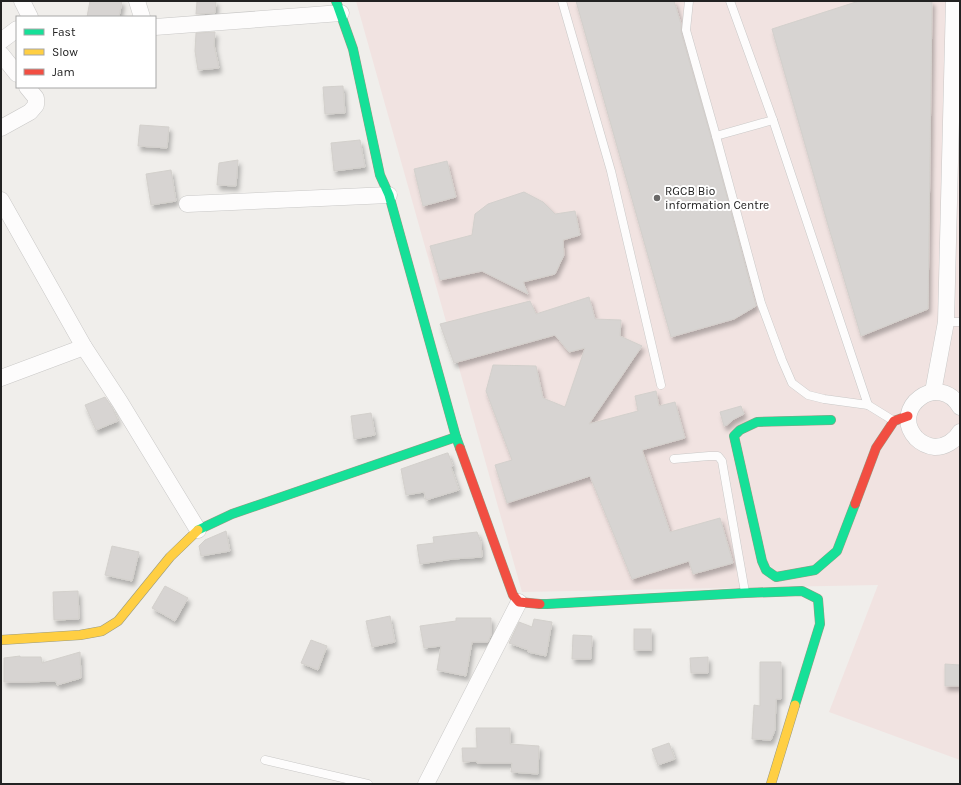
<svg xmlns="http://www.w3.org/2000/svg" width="961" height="785" font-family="Karla,sans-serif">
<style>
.commercial{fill:#f1e3e1}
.building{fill:#d7d4d2;stroke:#d3d0cc;filter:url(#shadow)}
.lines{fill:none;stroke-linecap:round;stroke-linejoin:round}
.lane-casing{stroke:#c9c8c7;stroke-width:9}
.street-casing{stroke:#c9c8c7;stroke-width:17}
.fast-casing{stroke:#999a82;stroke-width:10}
.slow-casing{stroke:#999a82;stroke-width:10}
.jam-casing{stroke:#999a82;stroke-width:10}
.lane{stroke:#fdfcfc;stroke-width:8}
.street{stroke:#fdfcfc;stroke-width:16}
.fast{stroke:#16e098;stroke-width:9}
.slow{stroke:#ffcf43;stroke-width:9}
.jam{stroke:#f24e42;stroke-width:9}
.poi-dot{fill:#6a6968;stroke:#fff;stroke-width:1.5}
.labels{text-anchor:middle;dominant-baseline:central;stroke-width:4;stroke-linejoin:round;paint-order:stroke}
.poi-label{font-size:12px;fill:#222;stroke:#fff;text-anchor:start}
</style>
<defs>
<filter id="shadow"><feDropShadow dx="2.5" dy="4.5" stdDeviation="2" flood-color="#0004"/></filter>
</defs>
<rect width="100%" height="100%" fill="#f0eeeb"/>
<polygon class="commercial" points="356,1 960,1 960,760 829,712 878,585 522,592"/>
<g class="building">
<polygon points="90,1 122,1 119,17 87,17"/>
<polygon points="197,1 216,1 215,13 196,14"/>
<polygon points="576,1 674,1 681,24 681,32 711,137 756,306 734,319 671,337"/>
<polygon points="859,1 932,1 928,309 861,336 828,225 772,29"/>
<polygon points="215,32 214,45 219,68 198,70 195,51 196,33"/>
<polygon points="343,86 345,113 325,114 323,87"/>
<polygon points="140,125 169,127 167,148 138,146"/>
<polygon points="360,140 365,167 334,171 331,143"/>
<polygon points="238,160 236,186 217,185 219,163"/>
<polygon points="447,161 456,197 423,206 414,169"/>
<polygon points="171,170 176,201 151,205 146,174"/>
<polygon points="524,192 543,202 555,214 575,211 580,235 563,240 564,255 555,274 523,282 528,294 482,271 440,280 430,246 472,235 475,214 488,204"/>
<polygon points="589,297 595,319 621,320 620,336 642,346 589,424 638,411 635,396 656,391 659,406 675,402 685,438 642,450 670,532 720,518 733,563 693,574 689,561 632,579 590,476 507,503 495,465 512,460 486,391 493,365 536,366 543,398 565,407 585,348 569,352 555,335 454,363 440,324 530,301 536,314"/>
<polygon points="105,397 113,409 118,421 96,430 85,405"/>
<polygon points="741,406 744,414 734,419 727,425 724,426 720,412"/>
<polygon points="371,413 375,435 354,439 351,416"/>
<polygon points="447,453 448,453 453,466 451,467 459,490 426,500 424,492 406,495 401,469"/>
<polygon points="226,531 230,551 201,556 199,546 205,540"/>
<polygon points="477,532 481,542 482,557 453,559 420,564 417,545 434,543 433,537"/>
<polygon points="112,546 139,552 132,581 105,575"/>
<polygon points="165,586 188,598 175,621 152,608"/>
<polygon points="78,591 79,619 54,620 53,592"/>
<polygon points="390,616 395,642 372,647 366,621"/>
<polygon points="456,618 491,618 491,635 488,642 472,642 466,676 437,670 441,646 424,648 420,626 456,621"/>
<polygon points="534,619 552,622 546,656 528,652 528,650 509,643 519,622 532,627"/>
<rect x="634" y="629" width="17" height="21"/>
<polygon points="573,635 592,636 591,659 572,659"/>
<polygon points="311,640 327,646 318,670 301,663"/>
<polygon points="80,652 81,678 57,685 56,681 25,682 4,682 4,658 20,656 20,657 41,657 42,663"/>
<polygon points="708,657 708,673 691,673 690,658"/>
<polygon points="760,662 781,662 781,699 776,699 775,730 771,740 752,739 754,705 760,706"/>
<polygon points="945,664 960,665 960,686 945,686"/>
<polygon points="476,728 510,728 510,744 539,746 538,774 511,772 512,763 477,763 477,761 463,762 462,748 477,748"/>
<polygon points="669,743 675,759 658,765 652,749"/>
</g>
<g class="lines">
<defs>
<g id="lane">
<polyline points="562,1 611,171 661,385"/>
<polyline points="689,1 686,30 716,136 761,303 782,360 792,383 808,395 824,399 868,405"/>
<polyline points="730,1 773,120 868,405 894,421"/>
<polyline points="716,136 773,120"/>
<polyline points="946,322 960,322"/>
<polyline points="674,459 709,456 718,456 722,461 745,592"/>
<polyline points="265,760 368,784"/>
</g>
<g id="street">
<polyline points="22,1 30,17"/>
<polyline points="137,1 142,17"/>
<polyline points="155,27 341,13"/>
<polyline points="1,41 17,29"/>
<polyline points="1,54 17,74"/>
<polyline points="1,128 30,112 36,105 36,98 27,87"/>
<polyline points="1,200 84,347 120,402 198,530"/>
<polyline points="187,204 389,195"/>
<polyline points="1,378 84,347"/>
<polyline points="933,392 946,322 954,1"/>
<path d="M 960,407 C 939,371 889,408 916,438 C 921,443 927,446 935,447 C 945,447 955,441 960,432"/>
<polyline points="426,784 519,602"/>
</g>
<g id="fast">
<polyline points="336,1 353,49 380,175 389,195 456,437 460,448"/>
<polyline points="831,420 757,422 740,430 734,436 762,561 766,570 776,577 815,570 837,551 855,504"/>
<polyline points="198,530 232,514 456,437"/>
<polyline points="540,604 547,604 745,593 802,591 818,599 820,624 795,705"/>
</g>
<g id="slow">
<polyline points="1,640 80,635 102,631 118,621 170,557 198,530"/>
<polyline points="771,784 795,705"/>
</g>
<g id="jam">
<polyline points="460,448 513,595 519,602 540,604"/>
<polyline points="855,504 876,448 894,421 908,416"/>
</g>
</defs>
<use href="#lane" class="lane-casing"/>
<use href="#street" class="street-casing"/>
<use href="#fast" class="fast-casing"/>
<use href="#slow" class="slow-casing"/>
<use href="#jam" class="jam-casing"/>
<use href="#lane" class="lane"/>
<use href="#street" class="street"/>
<use href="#fast" class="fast"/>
<use href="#slow" class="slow"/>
<use href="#jam" class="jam"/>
</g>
<circle class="poi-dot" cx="657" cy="198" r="4"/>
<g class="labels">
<g class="poi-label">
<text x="665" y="191">RGCB Bio<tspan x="665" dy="14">information Centre</tspan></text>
</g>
</g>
<rect width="961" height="785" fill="none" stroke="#222222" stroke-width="4"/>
<rect x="16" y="16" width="140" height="72" fill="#ffffff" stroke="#a7a7a7"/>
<rect x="24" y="29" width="20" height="6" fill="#16e098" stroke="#a7a7a7"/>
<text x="52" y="36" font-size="12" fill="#222222">Fast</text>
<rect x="24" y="49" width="20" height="6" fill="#ffcf43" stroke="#a7a7a7"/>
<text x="52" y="56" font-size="12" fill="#222222">Slow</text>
<rect x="24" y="69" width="20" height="6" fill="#f24e42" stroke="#a7a7a7"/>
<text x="52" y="76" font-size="12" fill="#222222">Jam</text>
</svg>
